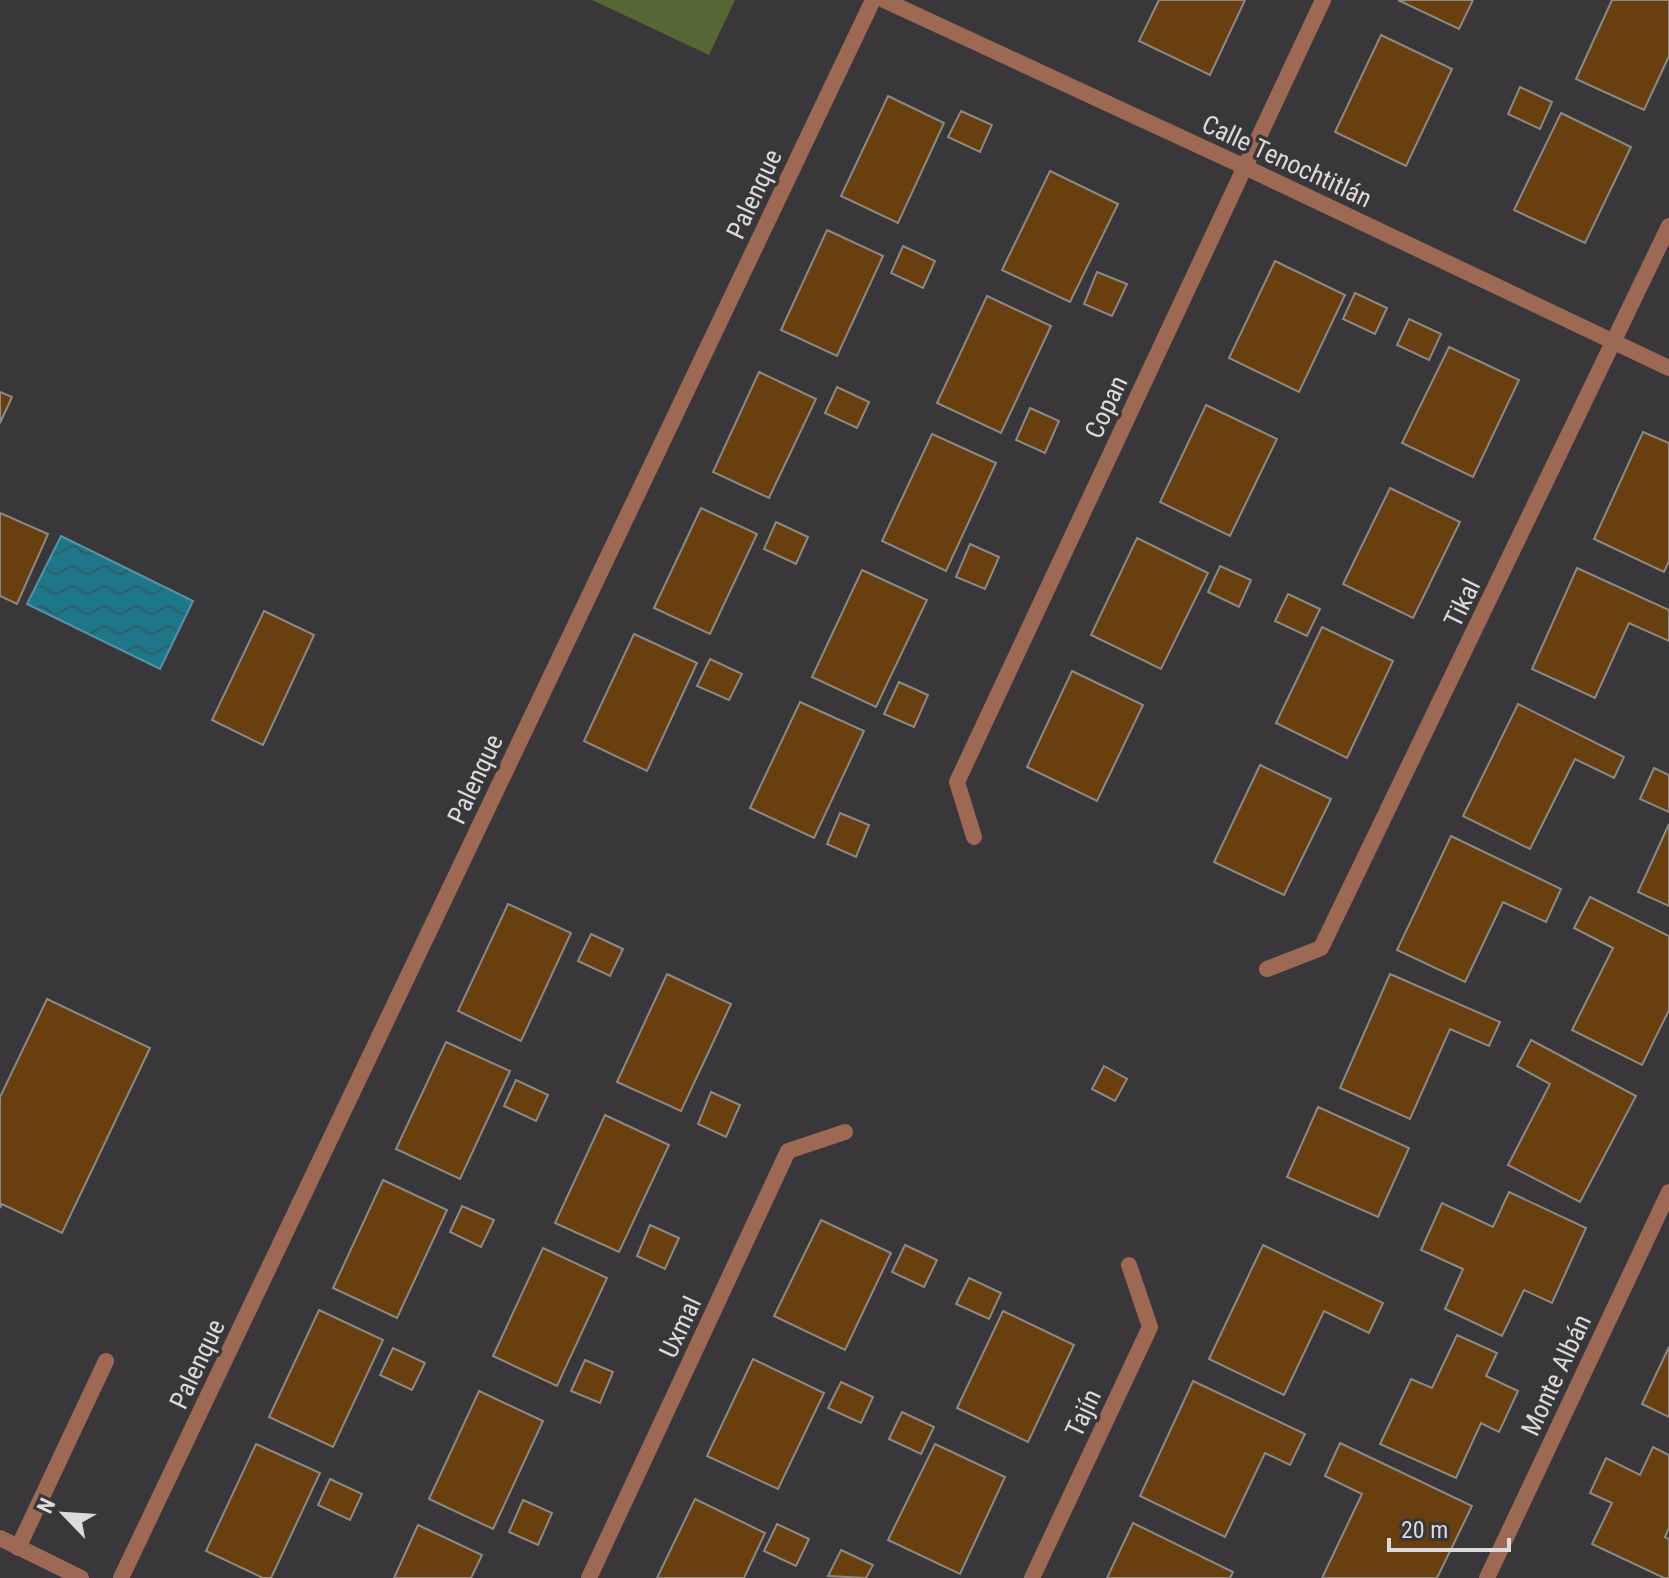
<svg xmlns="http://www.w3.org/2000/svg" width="1669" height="1578" font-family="'Roboto Condensed',sans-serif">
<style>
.pitch{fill:#546734}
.water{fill:url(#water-waves);stroke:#5794a2;stroke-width:2}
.building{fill:#693f0f;stroke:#8c8a87;stroke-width:2}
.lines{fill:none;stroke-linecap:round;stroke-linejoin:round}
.lane{stroke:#9d6954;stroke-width:16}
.street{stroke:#9d6954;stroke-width:16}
.labels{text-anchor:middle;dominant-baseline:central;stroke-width:7;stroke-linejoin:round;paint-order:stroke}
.street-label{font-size:26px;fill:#dcdadc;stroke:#393739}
</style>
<defs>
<pattern id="water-waves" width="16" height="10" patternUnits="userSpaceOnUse" patternTransform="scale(2)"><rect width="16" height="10" fill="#1e7689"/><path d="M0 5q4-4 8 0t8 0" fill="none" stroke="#2e5e69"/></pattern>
</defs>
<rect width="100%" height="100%" fill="#393739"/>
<polygon class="pitch" points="592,0 735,0 709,55"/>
<polygon class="water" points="61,536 193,601 160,669 27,604"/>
<g class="building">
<polygon points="1159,0 1245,0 1210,75 1139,41"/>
<polygon points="1398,0 1473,0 1459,29"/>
<polygon points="1612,0 1669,0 1669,56 1644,110 1576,79"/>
<polygon points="1381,35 1452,69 1406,166 1335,132"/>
<polygon points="1520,87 1552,102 1540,129 1508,114"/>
<polygon points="888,96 944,123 898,223 841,196"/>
<polygon points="961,111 992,125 980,152 948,137"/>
<polygon points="1561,113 1631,147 1585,243 1514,210"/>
<polygon points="1050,171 1118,204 1070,302 1002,270"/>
<polygon points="827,230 883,256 837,356 781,330"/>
<polygon points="903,246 935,261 923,288 891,273"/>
<polygon points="1275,261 1345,295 1299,392 1229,358"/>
<polygon points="1097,272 1127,284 1112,316 1084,304"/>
<polygon points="1355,293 1387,308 1375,334 1343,319"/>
<polygon points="987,296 1051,326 1001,433 937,403"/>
<polygon points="1409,319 1441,334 1429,360 1397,345"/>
<polygon points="1449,347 1519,380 1473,477 1402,443"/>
<polygon points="759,372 816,399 769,498 713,472"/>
<polygon points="837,387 869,402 857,428 825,413"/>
<polygon points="0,392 12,397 0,423"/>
<polygon points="1206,405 1277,439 1230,536 1160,502"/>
<polygon points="1030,408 1059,421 1045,453 1016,440"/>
<polygon points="1643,432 1669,443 1669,561 1664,572 1594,539"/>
<polygon points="932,434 996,463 946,571 882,541"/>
<polygon points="1390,488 1460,522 1413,618 1343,584"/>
<polygon points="701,508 757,534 710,634 654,608"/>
<polygon points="0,513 48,534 17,604 0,596"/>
<polygon points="776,522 808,537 796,564 764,549"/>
<polygon points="1137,538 1208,573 1161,669 1091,635"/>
<polygon points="970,544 999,557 985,589 956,577"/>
<polygon points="1220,566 1251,580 1239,607 1208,592"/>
<polygon points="1577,568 1669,610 1669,641 1629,623 1595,698 1532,669"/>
<polygon points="862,570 927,600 876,707 812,677"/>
<polygon points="1288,594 1320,609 1307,636 1275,621"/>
<polygon points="264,611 314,635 263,745 212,720"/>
<polygon points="1322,627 1393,661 1347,758 1276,723"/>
<polygon points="634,634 697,663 647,771 584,741"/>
<polygon points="710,659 742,674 729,700 697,686"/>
<polygon points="1072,671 1143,705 1097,801 1027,767"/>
<polygon points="899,682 928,695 914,727 884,714"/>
<polygon points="800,702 864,731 814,838 750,808"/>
<polygon points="1518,704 1624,757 1614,778 1575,759 1530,849 1463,816"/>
<polygon points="1260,765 1331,799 1284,895 1214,862"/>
<polygon points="1654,768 1669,775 1669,812 1640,799"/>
<polygon points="840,813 869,825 856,857 827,844"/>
<polygon points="1669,824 1669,906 1638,892"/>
<polygon points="1451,836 1561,889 1546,922 1503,902 1465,982 1397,950"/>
<polygon points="1590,897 1669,936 1669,1010 1642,1065 1572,1030 1613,948 1574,928"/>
<polygon points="508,904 571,933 521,1041 458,1011"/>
<polygon points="591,934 623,949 610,976 578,961"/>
<polygon points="667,974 731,1004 681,1111 617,1082"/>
<polygon points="1390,974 1500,1022 1489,1046 1450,1029 1410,1119 1340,1088"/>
<polygon points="47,999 150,1048 62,1233 2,1204 0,1208 0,1097"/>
<polygon points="1531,1040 1636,1096 1580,1202 1508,1165 1550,1084 1517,1066"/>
<polygon points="446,1042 510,1071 460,1179 396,1149"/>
<polygon points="1104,1066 1127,1079 1115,1101 1092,1089"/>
<polygon points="516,1080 548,1095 536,1121 504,1106"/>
<polygon points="711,1092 740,1105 726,1137 698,1124"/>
<polygon points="1318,1107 1409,1148 1378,1217 1287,1177"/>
<polygon points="605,1115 669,1145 619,1252 555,1223"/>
<polygon points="383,1180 447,1210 397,1318 333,1288"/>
<polygon points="1509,1192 1586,1228 1552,1303 1524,1290 1502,1336 1445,1309 1463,1269 1421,1250 1442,1203 1493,1227"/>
<polygon points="462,1206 494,1220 481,1247 450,1232"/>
<polygon points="821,1220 891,1253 845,1350 774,1316"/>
<polygon points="650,1225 679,1238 665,1269 637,1256"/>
<polygon points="905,1245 937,1260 924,1287 892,1272"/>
<polygon points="1263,1245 1383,1303 1369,1333 1324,1311 1284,1395 1209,1359"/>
<polygon points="543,1248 607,1278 557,1386 493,1356"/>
<polygon points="969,1278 1001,1293 989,1319 956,1304"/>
<polygon points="319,1310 383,1340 333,1447 269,1417"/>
<polygon points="1003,1311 1074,1345 1028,1442 957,1408"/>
<polygon points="1457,1335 1497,1353 1486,1376 1518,1391 1499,1432 1481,1423 1456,1478 1380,1444 1411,1379 1432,1388"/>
<polygon points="1669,1347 1669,1417 1642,1404"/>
<polygon points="393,1348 425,1363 412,1390 380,1375"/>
<polygon points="753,1359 824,1393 778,1489 707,1456"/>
<polygon points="585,1360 613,1372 600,1403 571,1391"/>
<polygon points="1193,1381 1305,1434 1290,1465 1265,1453 1225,1537 1140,1496"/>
<polygon points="841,1382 873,1397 861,1423 828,1408"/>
<polygon points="479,1391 543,1421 493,1529 429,1499"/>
<polygon points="902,1412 934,1427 921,1454 889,1439"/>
<polygon points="1340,1443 1472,1506 1437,1578 1322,1578 1362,1494 1325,1476"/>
<polygon points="256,1444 320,1473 271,1578 263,1578 206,1551"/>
<polygon points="935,1444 1005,1477 960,1574 888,1540"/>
<polygon points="1653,1447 1669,1455 1669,1528 1665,1537 1669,1539 1669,1578 1664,1578 1592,1544 1612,1503 1590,1493 1606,1458 1640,1475"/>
<polygon points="330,1479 362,1494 350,1520 318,1505"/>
<polygon points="695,1499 765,1533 744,1578 657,1578"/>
<polygon points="523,1500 552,1513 538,1545 509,1532"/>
<polygon points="1133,1523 1233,1572 1230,1578 1107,1578"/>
<polygon points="777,1524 809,1539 796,1566 764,1551"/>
<polygon points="418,1525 482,1555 471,1578 394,1578"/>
<polygon points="841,1550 873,1565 866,1578 828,1576"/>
</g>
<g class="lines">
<g class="lane">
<polyline points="0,1538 81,1578"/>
<polyline points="18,1548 106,1361"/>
</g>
<g class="street">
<polyline points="884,0 1245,167 1669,368"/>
<polyline points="974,837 957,782 1323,0"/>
<polyline points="1267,969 1321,948 1669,226"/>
<polyline points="121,1578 873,0"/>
<polyline points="589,1578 788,1151 845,1132"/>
<polyline points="1032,1578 1150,1327 1129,1265"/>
<polyline points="1487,1578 1669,1192"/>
</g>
</g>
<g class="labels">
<g class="street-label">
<text transform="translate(1287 161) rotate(25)">Calle Tenochtitlán</text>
<text transform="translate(754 194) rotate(-65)">Palenque</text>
<text transform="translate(1106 407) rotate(-65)">Copan</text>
<text transform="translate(1462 603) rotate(-64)">Tikal</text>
<text transform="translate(475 779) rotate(-65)">Palenque</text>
<text transform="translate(680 1327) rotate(-65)">Uxmal</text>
<text transform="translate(197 1364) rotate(-65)">Palenque</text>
<text transform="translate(1556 1375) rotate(-65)">Monte Albán</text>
<text transform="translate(1083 1413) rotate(-65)">Tajín</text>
</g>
</g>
<g transform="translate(64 1514) rotate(295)" stroke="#393739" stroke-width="6" paint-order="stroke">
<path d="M0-6L14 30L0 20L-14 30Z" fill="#dcdadc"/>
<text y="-12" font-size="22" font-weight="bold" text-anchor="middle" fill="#dcdadc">N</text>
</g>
<path d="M1389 1538v12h120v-12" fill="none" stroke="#dcdadc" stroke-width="4"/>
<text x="1401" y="1538" font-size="24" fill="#dcdadc" stroke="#393739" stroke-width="6" paint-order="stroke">20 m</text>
</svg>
